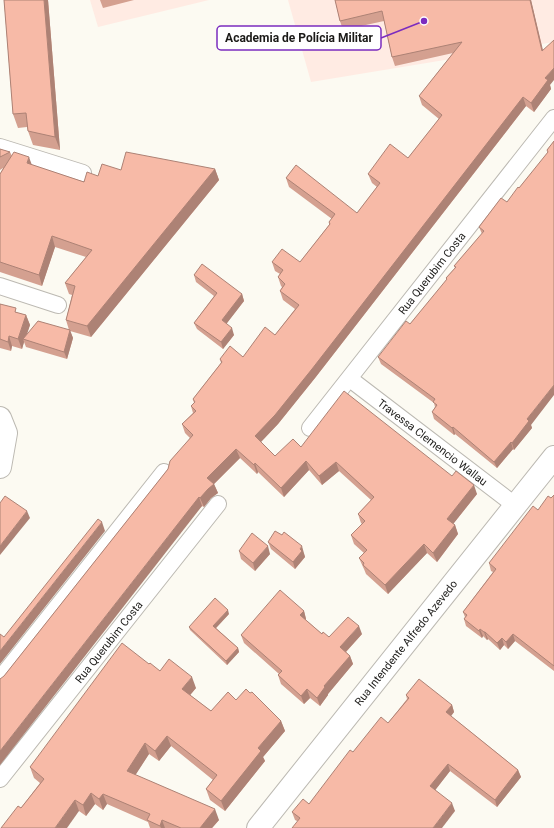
<svg xmlns="http://www.w3.org/2000/svg" width="554" height="828" font-family="Roboto,sans-serif">
<style>
.education{fill:#ffebe3}
.lines{fill:none;stroke-linecap:round;stroke-linejoin:round}
.street-casing{stroke:#bcb9b2;stroke-width:18}
.secondary-casing{stroke:#bcb9b2;stroke-width:24}
.street{stroke:#fff;stroke-width:16}
.secondary{stroke:#fff;stroke-width:22}
.wall{fill:#d4a090}
.shaded-wall{fill:#ad8275}
.building{fill:#f7baa7;stroke:#ad8275}
.labels{text-anchor:middle;dominant-baseline:central;stroke-width:3;stroke-linejoin:round;paint-order:stroke}
.street-label{font-size:11px;fill:#1b1a18;stroke:#fff}
.leader{fill:none;stroke:#7b2cbf;stroke-width:1.5}
.callout-dot{fill:#7b2cbf;stroke:#fff;stroke-width:1.5}
.callout{fill:#fff;stroke:#7b2cbf;stroke-width:1.5}
.callout-label{font-size:12px;text-anchor:middle;font-weight:bold;fill:#1b1a18}
</style>
<rect width="100%" height="100%" fill="#fcfaf2"/>
<g class="education">
<polygon points="90,0 209,0 98,27"/>
<polygon points="288,0 554,0 554,42 311,82"/>
</g>
<g class="lines">
<defs>
<g id="street">
<polyline points="0,147 83,173"/>
<polyline points="0,286 58,305"/>
<path id="s1" d="M 350,379 L 516,506"/>
<path id="s2" d="M 310,428 L 554,118"/>
<polyline points="0,679 164,472"/>
<path id="s3" d="M 0,779 L 218,504"/>
</g>
<g id="secondary">
<polyline points="0,418 6,433 0,467"/>
<path id="s4" d="M 258,828 L 554,457"/>
</g>
</defs>
<use href="#street" class="street-casing"/>
<use href="#secondary" class="secondary-casing"/>
<use href="#street" class="street"/>
<use href="#secondary" class="secondary"/>
</g>
<g class="wall">
<polygon points="4,0 48,0 60,150 33,145 28,131 27,127 18,128 13,114"/>
<polygon points="100,0 134,0 103,8"/>
<polygon points="335,0 531,0 543,50 550,85 551,89 534,112 526,106 315,378 278,424 261,442 275,456 301,447 452,476 477,494 453,524 455,525 458,534 437,562 427,553 388,594 366,574 364,569 363,567 359,558 364,553 354,544 351,535 362,524 361,523 358,514 371,500 339,471 322,485 309,470 284,497 258,472 257,474 240,458 214,484 218,493 211,498 204,507 202,506 4,676 168,469 190,438 185,433 182,424 193,413 191,406 194,403 193,399 221,363 220,359 243,357 275,335 295,309 283,300 280,291 282,287 281,286 278,277 280,274 275,271 272,262 300,262 329,225 329,222 332,219 289,187 286,178 357,213 377,187 372,183 368,174 408,158 439,119 422,105 419,96 453,53 395,66 392,57 384,21 343,30 340,21"/>
<polygon points="554,141 531,425 532,428 514,450 513,449 497,468 455,434 454,435 434,419 432,412 435,407 434,403 381,364 378,357 410,324 447,280 446,278 455,268 454,266 482,234 479,227 507,202 519,188 548,153 547,150"/>
<polygon points="0,149 10,152 12,156 32,165 84,182 98,176 121,170 215,169 219,180 91,337 70,331 73,338 67,359 26,347 24,342 22,349 12,346 11,351 0,348 0,304 18,313 26,315 30,325 26,336 69,330 66,320 72,295 69,294 65,283 86,257 55,247 42,286 0,272 0,174 3,168 0,170"/>
<polygon points="194,275 242,294 244,301 226,324 234,335 223,349 197,329 194,323 214,296 196,282"/>
<polygon points="554,495 554,671 515,641 508,649 504,645 500,650 488,639 487,640 483,636 482,638 466,626 464,619 465,617 463,612 493,572 491,571 489,563 538,510 551,498"/>
<polygon points="268,542 304,553 304,554 305,557 295,569 271,549"/>
<polygon points="239,551 270,554 255,571 241,559"/>
<polygon points="304,611 306,619 306,620 322,634 329,637 362,634 346,652 350,656 353,664 328,694 328,695 320,706 310,698 304,704 281,684 278,675 279,674 244,643 241,635"/>
<polygon points="229,614 216,628 238,648 239,652 227,665 190,630 189,627"/>
<polygon points="149,664 160,671 196,688 190,695 211,711 236,700 281,721 285,731 263,757 265,761 225,811 210,800 206,789 213,780 171,746 159,761 149,754 135,775 219,820 212,828 150,828 148,822 107,804 103,810 95,804 86,816 79,811 21,808 40,783 34,778 30,767"/>
<polygon points="406,695 452,705 454,712 451,716 518,770 521,777 497,807 450,771 435,790 455,811 297,821 295,820 292,812 309,804 353,752 388,723 407,699"/>
</g>
<g class="shaded-wall">
<polygon points="44,0 48,0 60,150 55,137"/>
<polygon points="530,0 531,0 545,60 542,51"/>
<polygon points="554,68 554,80 550,85 551,89 534,112 531,103 545,78"/>
<polygon points="523,97 526,106 315,378 278,424 258,445 255,436"/>
<polygon points="29,157 33,168 27,163"/>
<polygon points="215,169 219,180 91,337 87,326"/>
<polygon points="52,236 55,247 42,286 39,275"/>
<polygon points="242,294 244,301 224,327 222,320"/>
<polygon points="26,315 30,325 25,340 23,339 24,342 22,349 18,339"/>
<polygon points="232,328 234,335 223,349 221,342"/>
<polygon points="70,330 73,338 67,359 64,352"/>
<polygon points="9,336 12,346 11,351 8,342"/>
<polygon points="554,385 554,395 531,425 532,428 514,450 512,443 527,419"/>
<polygon points="453,427 455,434 454,435 452,428"/>
<polygon points="511,442 513,449 497,468 494,462"/>
<polygon points="236,449 240,458 212,486 214,484 218,493 211,498 204,507 200,498 207,478"/>
<polygon points="306,461 309,470 284,497 281,488"/>
<polygon points="336,462 339,471 322,485 319,476"/>
<polygon points="255,463 258,472 257,474 254,465"/>
<polygon points="474,485 477,494 450,528 447,519"/>
<polygon points="199,497 202,506 0,765 0,751"/>
<polygon points="27,511 30,518 0,555 0,546"/>
<polygon points="102,522 105,531 0,664 0,651"/>
<polygon points="455,525 458,534 437,562 433,553"/>
<polygon points="424,544 427,553 388,594 385,585"/>
<polygon points="268,546 270,554 255,571 253,563"/>
<polygon points="302,546 305,557 295,569 293,562"/>
<polygon points="228,610 229,614 215,629 213,626"/>
<polygon points="304,611 306,619 303,623 300,615"/>
<polygon points="359,626 362,634 343,655 340,647"/>
<polygon points="480,629 483,636 482,638 479,631"/>
<polygon points="484,632 485,632 488,639 487,640"/>
<polygon points="513,634 515,641 508,649 506,642"/>
<polygon points="502,638 504,645 500,650 497,643"/>
<polygon points="238,648 239,652 227,665 226,661"/>
<polygon points="350,656 353,664 328,694 328,695 320,706 317,698 324,686"/>
<polygon points="192,677 196,688 186,700 182,689"/>
<polygon points="307,689 310,698 304,704 301,696"/>
<polygon points="452,705 454,712 448,720 446,712"/>
<polygon points="281,721 285,731 263,757 265,761 225,811 221,801 258,748"/>
<polygon points="167,736 171,746 159,761 155,751"/>
<polygon points="145,743 149,754 131,782 127,771"/>
<polygon points="448,764 450,771 433,793 430,786"/>
<polygon points="518,770 521,777 497,807 495,800"/>
<polygon points="91,793 95,804 86,816 83,805"/>
<polygon points="103,794 107,804 103,810 99,799"/>
<polygon points="75,800 79,811 67,828 55,828"/>
<polygon points="452,803 455,811 442,828 433,828"/>
<polygon points="215,809 219,820 212,828 200,828"/>
<polygon points="162,820 165,828 161,828 160,826"/>
</g>
<g class="building">
<polygon points="4,0 44,0 55,137 28,131 26,113 13,114"/>
<polygon points="335,0 530,0 542,51 554,40 554,68 545,78 548,80 531,103 523,97 312,369 275,415 255,436 275,456 293,439 301,447 344,391 452,476 456,471 474,485 447,519 455,525 433,553 424,544 385,585 363,565 364,563 359,558 367,550 351,535 365,521 358,514 374,497 336,462 319,476 306,461 281,488 255,463 254,465 236,449 207,478 214,484 208,489 200,498 199,497 0,751 0,679 4,676 168,469 170,461 193,435 182,424 196,411 191,406 195,402 193,399 222,362 220,359 230,346 243,357 265,327 275,335 299,305 280,291 285,284 278,277 283,270 272,262 282,249 300,262 330,224 329,222 335,214 286,178 296,165 357,213 380,183 368,174 390,144 408,158 442,115 419,96 462,42 392,57 382,11 340,21"/>
<polygon points="554,141 554,385 527,419 529,421 512,443 511,442 494,462 453,427 452,428 432,412 437,405 433,402 435,399 378,357 406,321 410,324 447,279 446,278 456,267 454,266 484,231 479,227 501,198 507,202 518,187 519,188 548,152 547,150"/>
<polygon points="0,149 10,152 0,157"/>
<polygon points="14,152 29,157 27,163 84,182 87,172 98,176 102,164 121,170 126,152 215,169 87,326 66,320 75,286 65,283 92,250 52,236 39,275 0,262 0,174"/>
<polygon points="202,264 242,294 222,320 232,328 221,342 194,323 217,293 194,275"/>
<polygon points="0,304 16,308 15,312 26,315 18,339 9,336 8,342 0,339"/>
<polygon points="38,321 70,330 64,352 23,339"/>
<polygon points="554,495 554,666 513,634 506,642 502,638 497,643 485,632 484,632 480,629 479,631 464,619 467,615 463,612 496,569 489,563 533,506 538,510 548,496 551,498"/>
<polygon points="5,496 27,511 0,546 0,503"/>
<polygon points="98,519 102,522 0,651 0,634 4,637"/>
<polygon points="275,531 282,535 284,532 302,546 300,549 302,551 293,562 268,542"/>
<polygon points="252,533 268,546 253,563 239,551"/>
<polygon points="280,590 304,611 300,615 322,634 323,632 329,637 348,617 359,626 340,647 350,656 324,686 325,687 317,698 307,689 301,696 278,675 282,671 241,635"/>
<polygon points="215,598 228,610 213,626 238,648 226,661 189,627"/>
<polygon points="122,643 149,664 150,663 160,671 169,659 192,677 182,689 211,711 228,692 236,700 246,689 250,693 252,692 281,721 258,748 261,751 221,801 206,789 217,775 167,736 155,751 145,743 127,771 215,809 200,828 181,828 162,820 160,826 147,820 150,814 103,794 99,799 91,793 83,805 75,800 55,828 1,828 18,806 21,808 44,779 30,767"/>
<polygon points="419,679 452,705 446,712 518,770 495,800 448,764 430,786 452,803 433,828 292,828 300,818 292,812 303,799 309,804 350,750 353,752 381,717 388,723 409,698 406,695"/>
</g>
<g class="labels">
<g class="street-label">
<text stroke="none"><textPath href="#s2" startOffset="197">Rua Querubim Costa</textPath></text>
<text stroke="none"><textPath href="#s1" startOffset="104">Travessa Clemencio Wallau</textPath></text>
<text stroke="none"><textPath href="#s3" startOffset="175">Rua Querubim Costa</textPath></text>
<text stroke="none"><textPath href="#s4" startOffset="237">Rua Intendente Alfredo Azevedo</textPath></text>
</g>
</g>
<path class="leader" d="M424 21L381 38"/>
<circle class="callout-dot" cx="424" cy="21" r="4"/>
<rect class="callout" x="217" y="26" width="164" height="24" rx="4"/>
<g class="callout-label">
<text x="299" y="42">Academia de Polícia Militar</text>
</g>
</svg>
